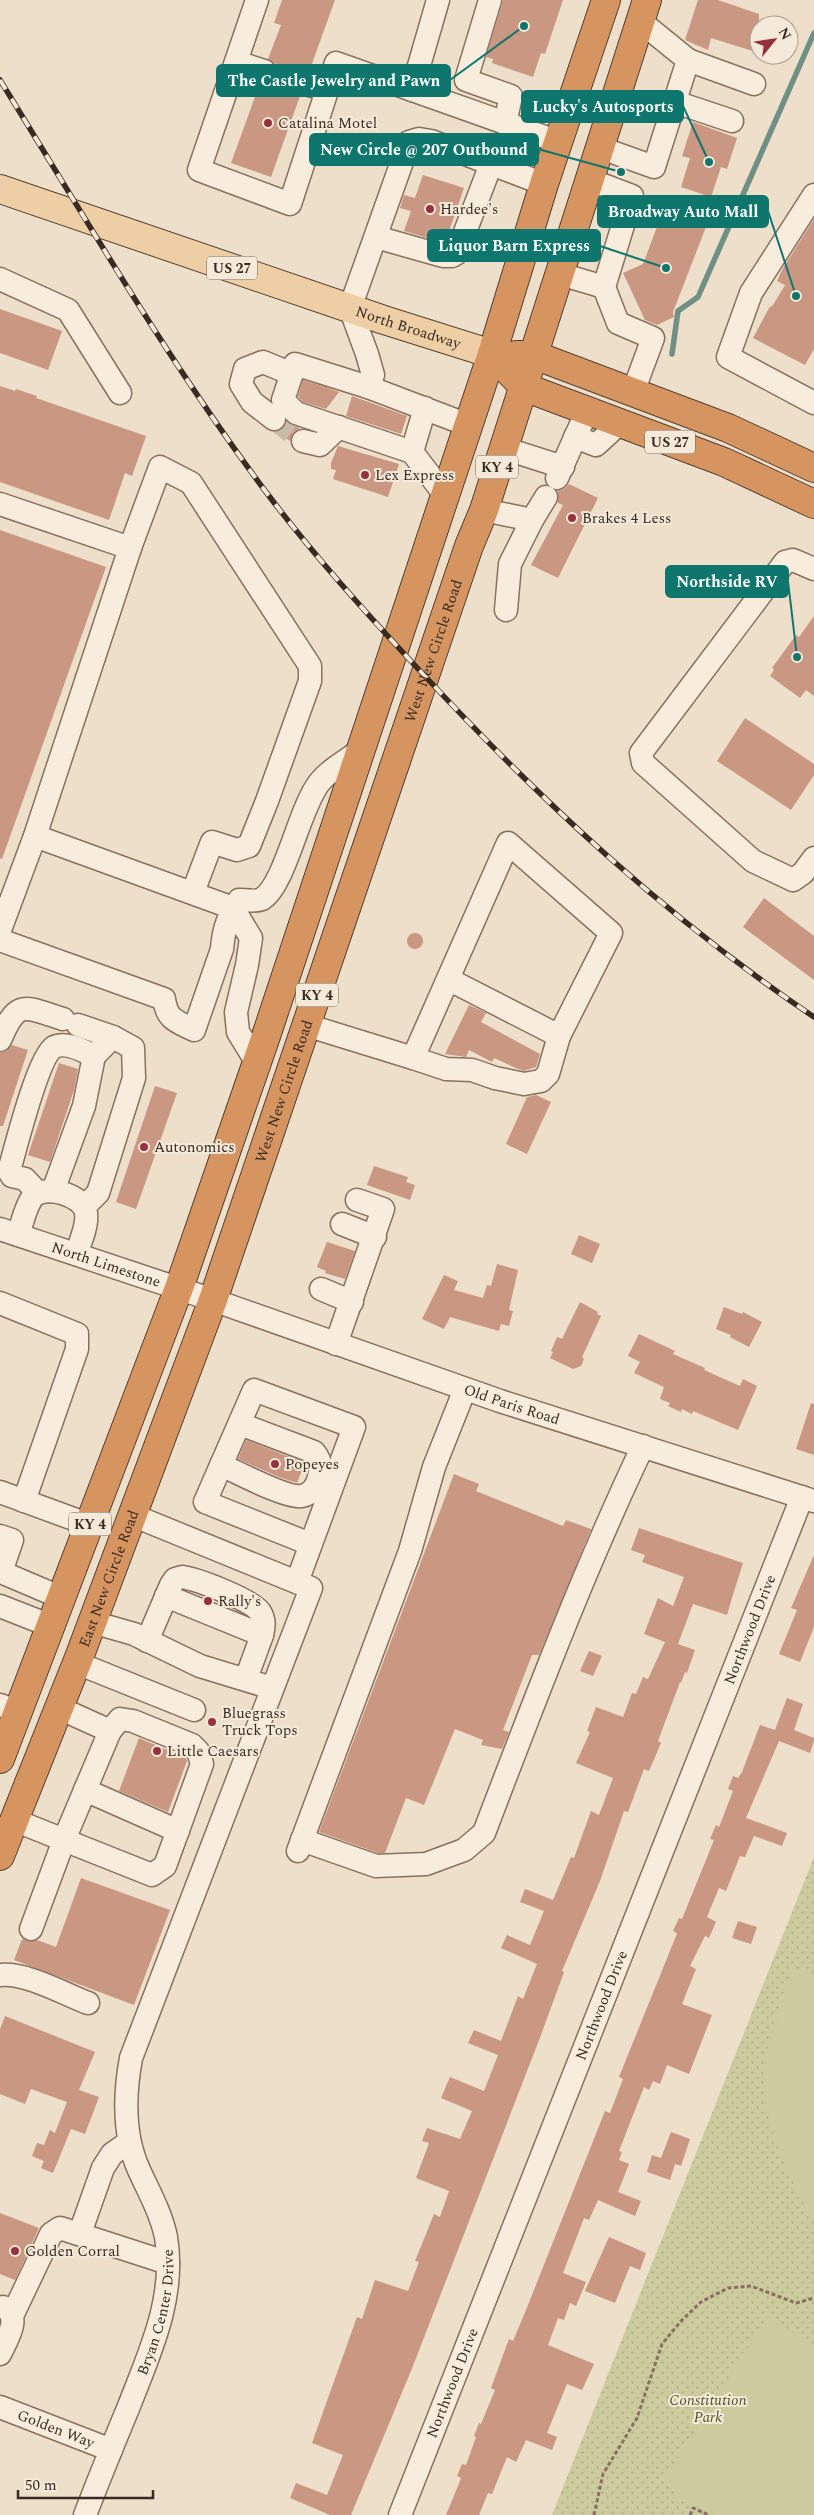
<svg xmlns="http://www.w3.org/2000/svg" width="814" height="2515" font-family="Spectral,serif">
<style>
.grass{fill:url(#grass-dots)}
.pitch{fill:#cbcb9e}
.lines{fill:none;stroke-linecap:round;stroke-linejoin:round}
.stream{stroke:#719085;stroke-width:5.5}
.building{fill:#c99782}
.minor-tunnel{stroke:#c9bba8;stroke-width:22;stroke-dasharray:22 11;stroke-linecap:butt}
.minor-casing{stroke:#89705f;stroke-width:25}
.major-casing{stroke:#574032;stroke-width:30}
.highway-casing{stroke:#574032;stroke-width:30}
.path{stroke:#89705f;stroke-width:3;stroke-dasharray:4 2.5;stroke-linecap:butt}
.minor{stroke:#f8eddd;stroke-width:22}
.major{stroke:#edcea5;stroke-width:28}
.highway{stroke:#d69560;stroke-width:28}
.rail-casing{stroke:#3a2b22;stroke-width:5.5}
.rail{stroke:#f5ead9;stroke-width:4;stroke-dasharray:11;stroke-linecap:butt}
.poi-dot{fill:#95323d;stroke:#f5ead9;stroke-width:2}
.labels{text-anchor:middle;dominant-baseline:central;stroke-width:4;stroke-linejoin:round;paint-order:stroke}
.shield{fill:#f5ead9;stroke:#726459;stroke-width:1}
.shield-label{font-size:14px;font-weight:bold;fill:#3a2b22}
.poi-label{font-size:15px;fill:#3a2b22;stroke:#f5ead9;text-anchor:start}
.street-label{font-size:15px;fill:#3a2b22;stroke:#f5ead9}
.park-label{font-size:15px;font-style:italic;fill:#4f5629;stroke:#f5ead9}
.leader{fill:none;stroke:#0f766e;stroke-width:2}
.callout-dot{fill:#0f766e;stroke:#f5ead9;stroke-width:2}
.callout{fill:#0f766e;stroke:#0f766e;stroke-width:2}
.callout-label{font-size:16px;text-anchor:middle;font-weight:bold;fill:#fff}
</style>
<defs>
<pattern id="grass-dots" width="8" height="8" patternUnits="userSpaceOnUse" patternTransform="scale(1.25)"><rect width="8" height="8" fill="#cbcb9e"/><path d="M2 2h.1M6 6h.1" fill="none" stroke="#afae88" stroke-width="1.8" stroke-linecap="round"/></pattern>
</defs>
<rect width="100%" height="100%" fill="#eddfca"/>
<polygon class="grass" points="814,1857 814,2515 552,2515"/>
<g class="pitch">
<path d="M 792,1967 L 814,1975 L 814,2222 C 793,2185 756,2110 764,2067 C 770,2033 783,2000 792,1967 Z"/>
<polygon points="767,2317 793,2332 814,2351 814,2515 717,2515 678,2500 666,2476"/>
</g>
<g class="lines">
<polyline class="stream" points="672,354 678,311 698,297 814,33"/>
</g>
<g class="building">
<polygon points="282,0 335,0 309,72 301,71 293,80 292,88 300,96 271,177 231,163 260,83 272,81 277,75 274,63 268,59 281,25 274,23"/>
<polygon points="503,0 563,0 545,54 541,53 533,77 492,63 493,59 486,57"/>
<polygon points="698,0 718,0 759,14 759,53 711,38 708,50 685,40"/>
<polygon points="693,122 737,138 727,169 721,167 711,197 681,187 690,158 682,156"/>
<polygon points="423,175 464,188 445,243 404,231 411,211 400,208 404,195 415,198"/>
<polygon points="663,211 706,227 673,312 674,317 657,325 645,320 623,273 643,264"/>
<polygon points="814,219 814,349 805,365 753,338 769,308 773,305 785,285 777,281 783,268"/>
<polygon points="0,309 62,331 48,370 0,353"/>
<polygon points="303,380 326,387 339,392 326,409 303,402 298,396"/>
<polygon points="0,386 15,391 16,389 37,396 36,398 146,436 132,476 125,473 109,520 0,482"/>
<polygon points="352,396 407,416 401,434 346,416"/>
<polygon points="287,422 300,428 293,432 290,441 277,431 284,427"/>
<polygon points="338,446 399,464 388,497 333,479 336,470 331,469 331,463"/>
<polygon points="569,484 598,498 558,578 531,565 563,505 558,503 558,491 564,489"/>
<polygon points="0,530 106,567 2,859 0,858"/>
<polygon points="814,616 814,696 806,690 800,698 770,676 774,670 772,668 796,635 799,637"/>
<polygon points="745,718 814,764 814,775 791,810 717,761"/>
<polygon points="764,898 814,936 814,980 743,927"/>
<circle cx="415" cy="941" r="8"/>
<polygon points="469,1005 486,1013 481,1022 540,1054 536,1067 524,1071 518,1069 494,1058 492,1062 469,1050 466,1057 445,1054"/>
<polygon points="12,1045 28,1050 3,1126 0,1126 0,1053 7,1051"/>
<polygon points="59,1063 78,1069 74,1090 50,1162 28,1155"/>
<polygon points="155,1086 177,1093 136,1209 116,1202"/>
<polygon points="536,1095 551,1102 527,1154 506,1144 527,1097"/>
<polygon points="374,1166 408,1177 406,1182 415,1185 410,1200 367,1185"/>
<polygon points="579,1235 600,1244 592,1263 571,1254"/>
<polygon points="327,1242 355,1251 345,1279 325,1273 326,1271 317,1267"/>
<polygon points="497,1264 518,1270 509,1310 513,1311 509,1326 501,1324 499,1331 450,1317 444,1329 422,1319 444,1275 458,1281 454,1290 483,1298 487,1285 491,1286"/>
<polygon points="580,1302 598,1312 597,1314 601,1316 582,1357 584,1359 581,1366 573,1369 550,1358 553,1352 551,1351 557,1337 562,1339"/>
<polygon points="724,1307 742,1314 743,1312 762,1322 749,1347 730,1337 731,1335 716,1329"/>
<polygon points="639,1334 675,1351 673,1354 705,1368 704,1370 740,1386 743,1379 757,1386 738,1430 693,1411 692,1414 682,1409 681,1412 668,1406 670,1403 660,1399 664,1387 634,1373 640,1362 628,1356"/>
<polygon points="811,1403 814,1404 814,1455 796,1449"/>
<polygon points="246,1440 305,1463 297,1483 279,1477 238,1459"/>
<polygon points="454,1474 479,1484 476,1491 563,1526 566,1520 591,1529 539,1655 532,1655 503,1730 509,1732 502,1749 481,1745 483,1740 455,1729 424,1805 406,1798 385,1853 378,1853 319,1832"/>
<polygon points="639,1528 743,1563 732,1598 727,1615 693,1604 678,1644 695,1650 687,1673 685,1672 681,1683 680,1682 658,1741 661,1743 649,1771 644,1769 628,1812 624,1811 600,1881 562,1971 564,1972 541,2035 413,2366 351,2515 330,2515 290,2498 296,2483 327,2495 343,2455 312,2443 357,2317 362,2319 375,2280 408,2291 419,2262 415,2261 434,2214 440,2217 449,2191 416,2178 429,2143 422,2141 427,2128 460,2139 472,2111 441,2098 450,2077 484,2091 498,2055 468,2043 474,2030 501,2041 518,1996 523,1999 537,1964 501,1948 507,1935 530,1945 544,1911 520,1902 525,1889 553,1900 571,1857 574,1858 591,1811 599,1815 613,1778 576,1763 590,1732 587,1731 596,1707 623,1717 632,1693 636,1694 643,1677 648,1679 665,1642 644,1634 658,1598 673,1606 684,1577 642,1562 645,1555 631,1550"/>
<polygon points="814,1555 814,1627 800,1662 779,1654 797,1610 791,1608"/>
<polygon points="589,1651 602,1656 593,1676 580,1671"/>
<polygon points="787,1698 803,1704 794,1730 814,1738 814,1741 810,1753 779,1741 746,1818 787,1833 782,1846 754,1836 745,1857 740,1856 726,1891 719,1888 707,1917 716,1922 709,1938 705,1936 690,1966 696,1969 682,2004 712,2015 689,2074 667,2065 660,2084 653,2081 649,2090 644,2087 619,2151 622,2152 619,2160 629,2164 618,2192 641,2201 635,2216 598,2200 589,2220 584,2218 563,2273 586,2282 576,2306 570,2303 564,2320 558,2318 548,2345 594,2364 582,2390 567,2384 547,2433 557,2437 552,2450 526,2440 516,2462 507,2457 492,2494 488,2493 479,2515 446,2515 460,2481 461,2478 457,2476 462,2464 466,2465 476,2437 474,2436 479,2423 481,2424 495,2390 491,2388 509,2339 513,2341 526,2310 605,2111 610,2113 623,2079 619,2077 676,1936 677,1933 673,1931 679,1918 682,1919 712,1845 714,1840 710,1839 716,1825 719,1827 733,1791 728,1789 733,1776 738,1778 742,1772 760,1725 775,1730"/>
<polygon points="139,1738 186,1758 187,1761 168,1812 119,1791"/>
<polygon points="81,1878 170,1910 134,2005 14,1960 22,1939 27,1941 37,1940 56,1947"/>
<polygon points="738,1921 757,1927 751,1944 732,1938"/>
<polygon points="5,2016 95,2052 79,2090 99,2097 85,2134 71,2129 53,2173 41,2168 44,2161 32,2156 37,2143 44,2145 50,2130 55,2133 67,2102 31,2089 25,2104 0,2094 0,2029"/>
<polygon points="671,2132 690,2139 681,2166 675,2164 670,2180 647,2172 652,2155 661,2158"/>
<polygon points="0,2213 39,2228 15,2280 0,2274"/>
<polygon points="609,2237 646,2253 640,2270 630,2266 615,2303 585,2291"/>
</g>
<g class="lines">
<g class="minor-tunnel">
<polyline points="264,71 305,84"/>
<polyline points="274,419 303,441"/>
</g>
<defs>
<g id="minor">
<polyline points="257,0 199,170 290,204 336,63 559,142"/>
<polyline points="490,0 466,80 511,96 505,123"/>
<polyline points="688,60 754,84"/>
<polyline points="236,62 264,71"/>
<polyline points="305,84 327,90"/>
<polyline points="412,90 438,0"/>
<polyline points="675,102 732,121"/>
<polyline points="601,148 654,167 688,60 640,21"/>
<polyline points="814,195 751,293 728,357 814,403"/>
<polyline points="376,237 443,256 452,256 457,253 491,164"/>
<polyline points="560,274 604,287 632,196 590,180"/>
<polyline points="0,279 68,310 120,393"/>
<polyline points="604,287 618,323 653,338 633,392"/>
<polyline points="368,387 373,375 367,354 350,308 409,142 419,139 431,141 544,184"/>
<polyline points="274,419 252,402 241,384 245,369 263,362 292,374"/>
<polyline points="575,437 596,445 620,423"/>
<polyline points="303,441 320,445 339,427"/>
<polyline points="503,448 563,467"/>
<polyline points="412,452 425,408"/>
<polyline points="557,478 587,411"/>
<polyline points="445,495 412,452 296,413 283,400 295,364 368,387 468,425"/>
<polyline points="0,504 130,548"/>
<polyline points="484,510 532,520 546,497"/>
<polyline points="814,569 793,560 785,562 641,753 643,763 753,861 793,880 803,873 814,858"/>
<polyline points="506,610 510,564 532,520"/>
<polyline points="35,836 130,548 160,467 191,483 310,666 310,681 267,801 249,846 237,850 212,842 193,892"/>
<polyline points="0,930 35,836 233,908 251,938 247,965 236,1012 238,1032 257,1063"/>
<path d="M 0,940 L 164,999 C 167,1020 176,1021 194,1030 L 222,949 C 223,932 229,914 239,900 C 246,900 256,902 262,899 C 285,885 299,809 319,783 C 329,770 347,760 361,750"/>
<polyline points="78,1025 113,1037"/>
<polyline points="306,1025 413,1058 508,843 611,933 559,1036 448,979"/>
<path d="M 0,1040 C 18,998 24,1007 63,1019"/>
<polyline points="413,1058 446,1069 472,1070 495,1078 524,1084 541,1081 548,1074 559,1036"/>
<polyline points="53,1191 84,1106 94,1056"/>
<path d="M 38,1193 L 25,1179 L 12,1176 L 9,1171 C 15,1150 38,1057 54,1047 C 66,1041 84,1051 94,1056 L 113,1037 L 133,1048 L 134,1078 L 98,1193 L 85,1206"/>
<polyline points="342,1224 375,1237"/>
<path id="s1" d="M 0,1229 L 213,1300 L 500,1401 L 814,1501"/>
<path d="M 18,1235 C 22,1224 25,1208 32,1198 C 43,1183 84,1195 86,1213 C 88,1225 80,1243 76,1254"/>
<polyline points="321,1289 352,1302"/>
<polyline points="0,1303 77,1334 77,1349 24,1501"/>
<polyline points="336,1344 383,1209 357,1200"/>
<path d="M 221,1465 C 237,1472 287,1499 302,1496 C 312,1494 317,1486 319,1477 C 322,1467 321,1460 314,1452 L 240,1424"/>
<polyline points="0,1492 90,1525"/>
<polyline points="0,1536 12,1540 1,1572 62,1598"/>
<polyline points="297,1582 354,1427 254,1390 205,1502 310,1544"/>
<polyline points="166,1596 262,1635 246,1679"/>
<polyline points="0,1606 51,1626"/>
<polyline points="92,1622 134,1634 200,1666 272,1688"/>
<path d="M 147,1641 L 171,1585 L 175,1579 L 182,1577 C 197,1579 252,1600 260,1612 C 265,1620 264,1627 262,1635"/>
<polyline points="77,1663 194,1710"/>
<polyline points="0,1705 18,1712"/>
<polyline points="85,1790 178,1831"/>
<polyline points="14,1820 64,1840 110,1731 59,1708"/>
<path d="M 302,1840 L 376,1866 L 426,1864 L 464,1850 L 484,1833 C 534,1702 583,1572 643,1446"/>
<polyline points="298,1851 410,1551 434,1467 465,1389"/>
<polyline points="31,1929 64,1840 152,1875 165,1866 202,1764 198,1751 192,1745 133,1721 120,1719 110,1731"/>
<path d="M 0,1975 C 26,1972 64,1994 88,2003"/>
<polyline points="80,2233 103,2168 112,2154 129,2142"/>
<polyline points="12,2316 51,2234 60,2228 168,2263"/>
<path d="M 0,2354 C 6,2341 23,2315 3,2307"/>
<path id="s2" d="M 0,2407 L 111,2450"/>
<path id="s3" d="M 85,2515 C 99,2479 114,2442 129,2406 C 150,2352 176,2297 166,2237 C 161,2213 149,2192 139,2170 C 123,2135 124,2096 131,2058 L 311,1588 L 132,1515"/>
<path id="s4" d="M 400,2515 L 802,1497"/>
</g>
<g id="major">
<path id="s5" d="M 0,189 L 384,320 L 492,354"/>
</g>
<g id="highway">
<polyline points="492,354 524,387 724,462 814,504"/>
<polyline points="516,355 534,355 728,428 814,468"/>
<polyline points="0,1759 179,1288 266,1036 492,354 544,184 606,0"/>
<path id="s6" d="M 0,1856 L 80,1655 L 213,1300 L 469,546 L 484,510 L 647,0"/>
</g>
</defs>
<use href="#minor" class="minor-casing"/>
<use href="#major" class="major-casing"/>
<use href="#highway" class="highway-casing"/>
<g class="path">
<polyline points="594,2515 603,2474 637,2418 662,2344 681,2321 701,2302 728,2288 751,2286 796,2303 814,2298"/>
<polyline points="690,2515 693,2508 709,2515"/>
</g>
<use href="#minor" class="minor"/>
<use href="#major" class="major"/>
<use href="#highway" class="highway"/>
<defs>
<path id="rail" d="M 0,80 C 86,219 168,361 266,492 C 314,556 368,615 422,673 C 543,803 666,917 814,1017"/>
</defs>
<use href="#rail" class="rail-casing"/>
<use href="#rail" class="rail"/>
</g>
<g class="poi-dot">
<circle cx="268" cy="123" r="5"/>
<circle cx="430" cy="209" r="5"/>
<circle cx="365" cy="475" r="5"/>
<circle cx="572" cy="518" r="5"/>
<circle cx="144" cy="1147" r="5"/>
<circle cx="275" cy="1464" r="5"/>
<circle cx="208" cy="1601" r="5"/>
<circle cx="212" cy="1722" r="5"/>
<circle cx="157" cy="1751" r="5"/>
<circle cx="15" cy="2251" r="5"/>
</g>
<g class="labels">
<g class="shield">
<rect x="207" y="256.5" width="50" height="23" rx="4"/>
<rect x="645" y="430.5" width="50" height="23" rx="4"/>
<rect x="476" y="455.5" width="42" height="23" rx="4"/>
<rect x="296" y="983.5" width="42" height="23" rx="4"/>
<rect x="69" y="1512.5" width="42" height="23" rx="4"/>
</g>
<g class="shield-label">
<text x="232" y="268">US 27</text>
<text x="670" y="442">US 27</text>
<text x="497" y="467">KY 4</text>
<text x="317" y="995">KY 4</text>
<text x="90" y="1524">KY 4</text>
</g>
<g class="poi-label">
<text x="278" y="123">Catalina Motel</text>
<text x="440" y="209">Hardee's</text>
<text x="375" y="475">Lex Express</text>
<text x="582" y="518">Brakes 4 Less</text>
<text x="154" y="1147">Autonomics</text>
<text x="285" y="1464">Popeyes</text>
<text x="218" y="1601">Rally's</text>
<text x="222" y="1713">Bluegrass<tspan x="222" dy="17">Truck Tops</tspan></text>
<text x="167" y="1751">Little Caesars</text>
<text x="25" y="2251">Golden Corral</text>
</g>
<g class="street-label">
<text stroke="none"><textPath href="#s5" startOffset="431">North Broadway</textPath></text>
<text stroke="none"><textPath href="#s6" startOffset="1281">West New Circle Road</textPath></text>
<text stroke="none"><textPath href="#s6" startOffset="816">West New Circle Road</textPath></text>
<text stroke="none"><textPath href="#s1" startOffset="112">North Limestone</textPath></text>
<text stroke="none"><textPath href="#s1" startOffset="541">Old Paris Road</textPath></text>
<text stroke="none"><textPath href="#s6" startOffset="298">East New Circle Road</textPath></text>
<text stroke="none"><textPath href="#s4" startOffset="952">Northwood Drive</textPath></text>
<text stroke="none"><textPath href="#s4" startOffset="548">Northwood Drive</textPath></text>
<text stroke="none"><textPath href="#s3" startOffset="216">Bryan Center Drive</textPath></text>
<text stroke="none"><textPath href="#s4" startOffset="142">Northwood Drive</textPath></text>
<text stroke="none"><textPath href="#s2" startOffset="60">Golden Way</textPath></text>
</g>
<g class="park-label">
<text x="708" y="2400">Constitution<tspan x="708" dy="17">Park</tspan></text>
</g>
</g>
<path class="leader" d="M524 26L450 80M709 162L683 106M621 172L538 149M796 296L768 211M666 268L600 246M797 657L788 581"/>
<g class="callout-dot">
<circle cx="524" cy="26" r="5"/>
<circle cx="709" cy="162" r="5"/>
<circle cx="621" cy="172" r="5"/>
<circle cx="796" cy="296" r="5"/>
<circle cx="666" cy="268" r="5"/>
<circle cx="797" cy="657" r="5"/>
</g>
<g class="callout">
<rect x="217" y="65" width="233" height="31" rx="5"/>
<rect x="522" y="91" width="161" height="31" rx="5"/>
<rect x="310" y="134" width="228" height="31" rx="5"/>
<rect x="598" y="196" width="170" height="31" rx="5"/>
<rect x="428" y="230" width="172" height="31" rx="5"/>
<rect x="666" y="566" width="122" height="31" rx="5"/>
</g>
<g class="callout-label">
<text x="334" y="86">The Castle Jewelry and Pawn</text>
<text x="603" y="112">Lucky's Autosports</text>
<text x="424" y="155">New Circle @ 207 Outbound</text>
<text x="683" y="217">Broadway Auto Mall</text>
<text x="514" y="251">Liquor Barn Express</text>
<text x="727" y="587">Northside RV</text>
</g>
<g transform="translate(774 40) rotate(60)"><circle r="24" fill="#f5ead9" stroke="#aa9e90"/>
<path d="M0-4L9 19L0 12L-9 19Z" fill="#95323d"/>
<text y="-8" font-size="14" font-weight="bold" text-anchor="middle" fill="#3a2b22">N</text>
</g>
<path d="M18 2490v8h135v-8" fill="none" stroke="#3a2b22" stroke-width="2.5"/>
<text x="25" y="2490" font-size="15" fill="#3a2b22" stroke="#f5ead9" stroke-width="4" paint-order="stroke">50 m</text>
</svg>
